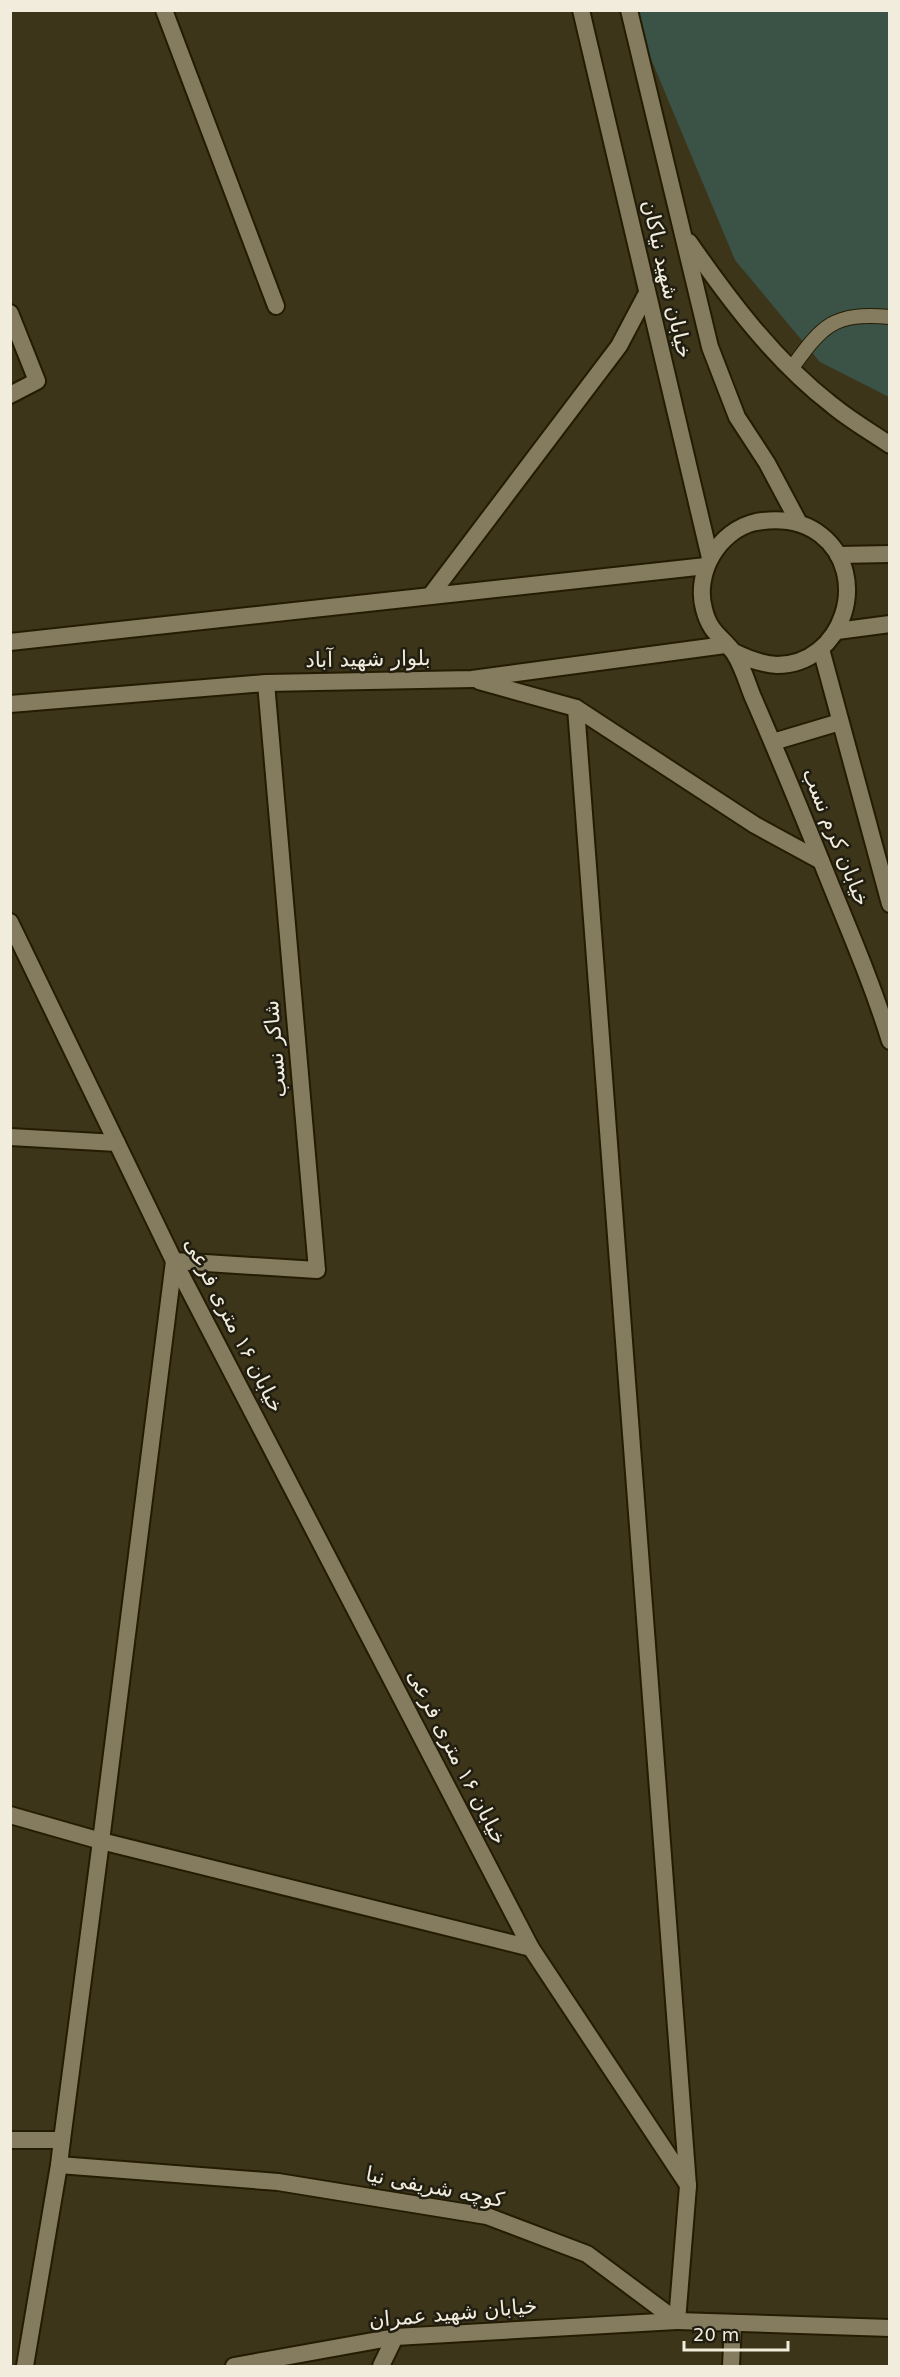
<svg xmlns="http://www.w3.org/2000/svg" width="900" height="2377" font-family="'DejaVu Sans',Vazirmatn,sans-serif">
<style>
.green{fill:#3b5246}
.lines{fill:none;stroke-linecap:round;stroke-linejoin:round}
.service-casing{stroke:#241c02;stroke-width:16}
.minor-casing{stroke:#241c02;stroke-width:20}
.secondary-casing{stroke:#241c02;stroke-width:20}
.service{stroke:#857c5f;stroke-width:14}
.minor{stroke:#857c5f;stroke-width:16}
.secondary{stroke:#857c5f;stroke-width:16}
.labels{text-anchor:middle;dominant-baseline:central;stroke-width:5;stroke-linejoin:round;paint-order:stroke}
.street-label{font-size:21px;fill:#f1ecdc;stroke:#201d11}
</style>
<rect width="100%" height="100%" fill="#3d351a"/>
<polygon class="green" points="631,11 889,11 889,397 820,362 735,260"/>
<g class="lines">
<defs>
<path id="service" d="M 791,369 C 823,325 833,312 890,317"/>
<g id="minor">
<polyline points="164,10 276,306"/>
<polyline points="10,313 37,381 10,395"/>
<polyline points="10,922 174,1261 531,1948 101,1841 62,2140"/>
<polyline points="10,1137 117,1143"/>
<polyline points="10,1815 101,1841 174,1261 317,1270 266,683"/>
<polyline points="531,1948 688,2185"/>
<polyline points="10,2140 62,2140 59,2165 278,2182 487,2216 587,2254 677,2321 890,2328"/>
<polyline points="25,2366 59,2165"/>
<polyline points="234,2366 395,2337 677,2321 688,2186 576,708"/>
<polyline points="381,2366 395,2337"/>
<polyline points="731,2366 733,2323"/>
</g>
<g id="secondary">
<polyline points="581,10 710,558"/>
<polyline points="629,10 710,347 737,417 767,463 799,523"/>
<path d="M 689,242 C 730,301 775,361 832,405 C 850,420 871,432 890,445"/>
<polyline points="838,555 890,554"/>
<polyline points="430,596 619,346 647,293"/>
<polyline points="837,631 890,624"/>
<polyline points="10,642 706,566"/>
<polyline points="821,649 890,904"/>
<path d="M 734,652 C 748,659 761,664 777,665 C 843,665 872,575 821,535 C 802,520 779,518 756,522 C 719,530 694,573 704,609 C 710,634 723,637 734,653 C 742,665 747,682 752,695 C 780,759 806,823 832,888 C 853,939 874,989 890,1041"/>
<polyline points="479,681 576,708 755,825 821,861"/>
<polyline points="10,704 266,683 472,679 725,645"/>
<polyline points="773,742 840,722"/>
</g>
</defs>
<use href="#service" class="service-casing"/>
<use href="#minor" class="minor-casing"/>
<use href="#secondary" class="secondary-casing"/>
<use href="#service" class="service"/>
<use href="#minor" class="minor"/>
<use href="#secondary" class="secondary"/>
</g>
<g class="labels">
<g class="street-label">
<text transform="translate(667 279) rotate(77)">خیابان شهید نیاکان</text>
<text transform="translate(368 659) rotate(-1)">بلوار شهید آباد</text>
<text transform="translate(836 837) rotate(68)">خیابان کرم نسب</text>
<text transform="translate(275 1049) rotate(-95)">شاکر نسب</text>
<text transform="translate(234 1325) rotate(63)">خیابان ۱۶ متری فرعی</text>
<text transform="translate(457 1757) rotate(63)">خیابان ۱۶ متری فرعی</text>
<text transform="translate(435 2187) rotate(11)">کوچه شریفی نیا</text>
<text transform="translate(453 2313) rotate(-5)">خیابان شهید عمران</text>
</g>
</g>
<rect width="900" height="2377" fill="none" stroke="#f1ecdc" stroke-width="24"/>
<path d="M684 2341v9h104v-9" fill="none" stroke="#f1ecdc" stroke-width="3"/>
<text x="693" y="2341" font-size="18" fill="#f1ecdc" stroke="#201d11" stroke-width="4.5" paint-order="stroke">20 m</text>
</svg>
